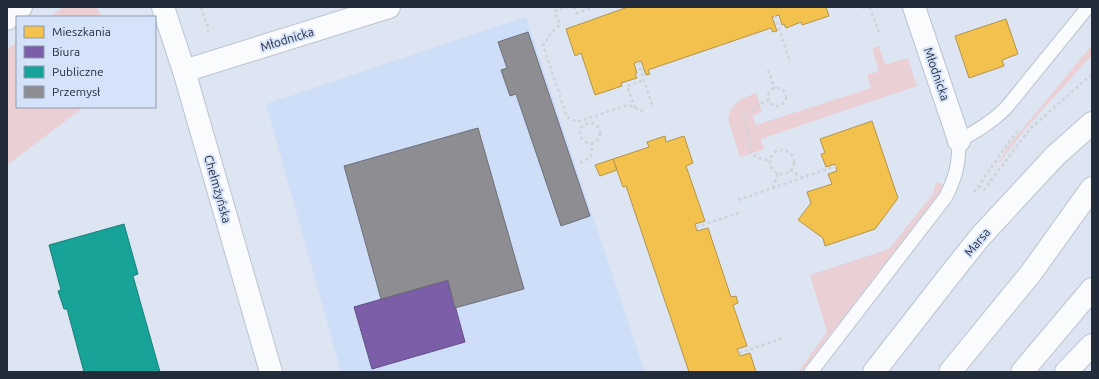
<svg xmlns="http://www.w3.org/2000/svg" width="1099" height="379" font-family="Ubuntu,sans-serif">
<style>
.built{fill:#cfdef8}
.green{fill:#ead0d4}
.homes{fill:#f2c14e;stroke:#b49448}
.offices{fill:#7b5ea7;stroke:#614f87}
.public{fill:#17a398;stroke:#1b7f7c}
.industry{fill:#8d8d92;stroke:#6d7078}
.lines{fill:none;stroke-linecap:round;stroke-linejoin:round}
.service-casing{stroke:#bbc2cf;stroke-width:15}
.minor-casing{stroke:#bbc2cf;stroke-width:24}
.tertiary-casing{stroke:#bbc2cf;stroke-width:24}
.secondary-casing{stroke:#bbc2cf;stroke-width:24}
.primary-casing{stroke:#bbc2cf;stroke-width:24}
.path{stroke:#cfd2d7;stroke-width:2.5;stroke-dasharray:3 3;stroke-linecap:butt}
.service{stroke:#fafbfd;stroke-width:13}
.minor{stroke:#fafbfd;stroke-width:22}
.tertiary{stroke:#fafbfd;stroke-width:22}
.secondary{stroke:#fafbfd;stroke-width:22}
.primary{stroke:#fafbfd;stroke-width:22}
.labels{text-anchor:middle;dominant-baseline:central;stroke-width:4;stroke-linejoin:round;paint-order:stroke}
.street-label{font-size:12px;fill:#232c3b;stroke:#d5e3fa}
</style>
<rect width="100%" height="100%" fill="#dde5f2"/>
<polygon class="built" points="526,17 645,372 341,372 266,104"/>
<g class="green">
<polygon points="63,7 96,7 102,17 50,17"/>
<polygon points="17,42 17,107 84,107 7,165 7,49"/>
<polygon points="1092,45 1092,55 1026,128 993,171 1010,144"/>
<path d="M 879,46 L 885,65 L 908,58 L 917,86 L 761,139 L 764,149 L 740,157 L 728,119 C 732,102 740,99 756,93 L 762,112 L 755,114 L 753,118 L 756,125 L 871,88 L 867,75 L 879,71 L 872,49 Z"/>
<polygon points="936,182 944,185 940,192 801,372 798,372 827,332 810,275 889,249 933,194"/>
</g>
<g class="homes">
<polygon points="628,7 826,7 829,16 802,25 801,22 786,28 784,24 782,25 779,15 772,17 777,31 773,32 771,28 648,70 650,74 646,75 641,61 634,63 637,73 635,74 637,78 621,83 622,86 595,95 581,53 575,56 566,29"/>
<polygon points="1006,19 1018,54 1002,60 1004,66 969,78 955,36"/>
<polygon points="872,121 898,198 875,229 825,246 823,238 798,220 811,203 807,192 832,184 828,174 837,171 835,164 826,167 821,154 825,153 820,139"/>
<polygon points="665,136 666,142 684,136 693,163 686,166 705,221 695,224 697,231 708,228 731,297 736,296 738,303 733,305 747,346 737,349 740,356 750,353 756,372 689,372 626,186 623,187 613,159 649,147 647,142"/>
<polygon points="613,159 617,170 600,176 595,165"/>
</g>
<polygon class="offices" points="448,280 465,342 372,369 354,307"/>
<polygon class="public" points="124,224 138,274 133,276 160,372 84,372 67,309 64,309 58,291 61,290 49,245"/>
<g class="industry">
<polygon points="528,32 590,216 561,226 516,94 510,96 501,70 507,68 498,42"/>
<polygon points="478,128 524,289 455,308 448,280 381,299 344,166"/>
</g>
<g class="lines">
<defs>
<path id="service" d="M 811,372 L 945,198 C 956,178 959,163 959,141 C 976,131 992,122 1006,108 L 1088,7"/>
<g id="minor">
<polyline points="914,7 957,134 959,141"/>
<polyline points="7,19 21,7"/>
<polyline points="184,71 389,7"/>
</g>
<polyline id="tertiary" points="163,7 184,71 271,372"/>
<g id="secondary">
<polyline points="874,372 949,276 980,237 1055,156 1092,123"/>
<polyline points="1066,372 1092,345"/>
</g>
<g id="primary">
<polyline points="950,372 1031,273 1092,188"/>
<polyline points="1022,372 1092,289"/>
</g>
</defs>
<use href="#service" class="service-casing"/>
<use href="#minor" class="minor-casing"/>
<use href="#tertiary" class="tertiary-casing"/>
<use href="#secondary" class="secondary-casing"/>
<use href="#primary" class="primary-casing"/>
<g class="path">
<polyline points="201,7 208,27 208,35"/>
<polyline points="569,7 555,11 560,25 552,32 543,45 567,117 577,122 628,105 643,111"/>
<polyline points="574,7 576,13 595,7"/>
<polyline points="862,7 865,8 869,7"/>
<polyline points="870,7 879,33"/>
<polyline points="775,16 790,62"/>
<polyline points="638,62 653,108"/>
<polyline points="768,70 775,89"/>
<circle cx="777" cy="97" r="9"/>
<polyline points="769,100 763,102 756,108 746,113 744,115 743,119 749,139 750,149 751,153 759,158 770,161"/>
<polyline points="635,108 627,86 644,80"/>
<circle cx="590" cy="133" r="10"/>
<circle cx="782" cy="162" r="12"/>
<path d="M 580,163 C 592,158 592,155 592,143"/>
<polyline points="790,170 803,178"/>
<polyline points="979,186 984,190 1029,130 1092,74"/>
<polyline points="773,188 778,173"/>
<polyline points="974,192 1017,131"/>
<polyline points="738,200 836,166"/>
<polyline points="696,227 742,212"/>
<polyline points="739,353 784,338"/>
</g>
<use href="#service" class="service"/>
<use href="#minor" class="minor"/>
<use href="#tertiary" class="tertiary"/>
<use href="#secondary" class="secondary"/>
<use href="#primary" class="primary"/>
</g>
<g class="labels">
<g class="street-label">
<text transform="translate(287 39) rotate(-17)">Młodnicka</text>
<text transform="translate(937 74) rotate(71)">Młodnicka</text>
<text transform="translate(218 189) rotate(74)">Chełmżyńska</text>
<text transform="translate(977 242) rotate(-50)">Marsa</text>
</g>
</g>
<rect width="1099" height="379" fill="none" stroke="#232c3b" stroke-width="16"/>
<rect x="16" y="16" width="140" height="92" fill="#d5e3fa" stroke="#8e9aae"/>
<rect x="24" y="26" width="20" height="12" fill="#f2c14e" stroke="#8e9aae"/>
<text x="52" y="36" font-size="12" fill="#232c3b">Mieszkania</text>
<rect x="24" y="46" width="20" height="12" fill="#7b5ea7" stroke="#8e9aae"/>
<text x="52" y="56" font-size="12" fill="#232c3b">Biura</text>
<rect x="24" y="66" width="20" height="12" fill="#17a398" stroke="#8e9aae"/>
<text x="52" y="76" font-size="12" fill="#232c3b">Publiczne</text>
<rect x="24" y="86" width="20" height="12" fill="#8d8d92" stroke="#8e9aae"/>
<text x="52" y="96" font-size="12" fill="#232c3b">Przemysł</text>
</svg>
